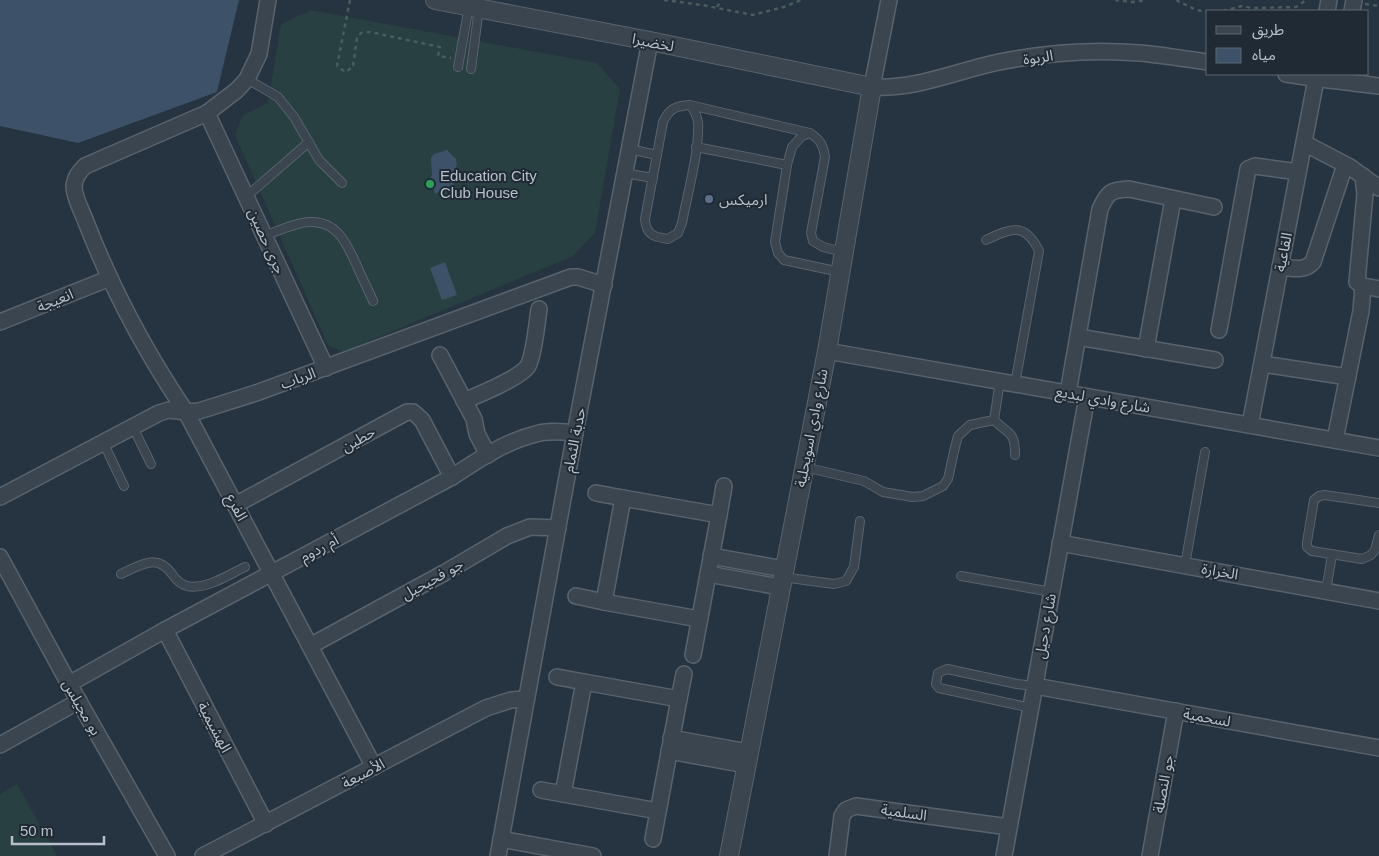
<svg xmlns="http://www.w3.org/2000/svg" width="1379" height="856" font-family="Helvetica,'Noto Sans Arabic',sans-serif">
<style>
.grass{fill:#284041}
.water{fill:#3d5268}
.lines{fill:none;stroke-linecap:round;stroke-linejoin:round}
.service-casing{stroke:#58636d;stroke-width:10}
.minor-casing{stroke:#58636d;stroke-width:18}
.tertiary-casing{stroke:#58636d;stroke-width:20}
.path{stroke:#475d5e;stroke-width:2.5;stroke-dasharray:4 4;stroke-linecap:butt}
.service{stroke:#3b4550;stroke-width:8}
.minor{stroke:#3b4550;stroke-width:15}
.tertiary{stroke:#3b4550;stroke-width:18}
.leisure-dot{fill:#2e9e5b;stroke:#1f2a35;stroke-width:2}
.service-dot{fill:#5c6f8a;stroke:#1f2a35;stroke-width:2}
.labels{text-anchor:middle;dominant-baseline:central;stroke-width:4;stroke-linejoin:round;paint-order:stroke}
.street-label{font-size:15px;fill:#b7c0ca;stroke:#1f2a35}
.poi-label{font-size:15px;fill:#b7c0ca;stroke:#1f2a35;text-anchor:start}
</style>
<rect width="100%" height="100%" fill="#263340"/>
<g class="grass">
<polygon points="311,10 597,63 620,89 595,233 573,256 343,352 328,345 235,135 243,115 268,103 281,24"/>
<polygon points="17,784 57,856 0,856 0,794"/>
</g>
<g class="water">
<polygon points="0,0 239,0 217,92 78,143 0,126"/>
<polygon points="447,150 456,159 457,165 451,176 454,182 453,185 448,187 444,192 441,191 435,194 432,182 428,180 432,176 431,158 434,154"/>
<polygon points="445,262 457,295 442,300 430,268"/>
</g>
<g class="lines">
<defs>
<g id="service">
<polyline points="458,67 469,6"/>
<polyline points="471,69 479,8"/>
<polyline points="247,79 278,97 294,117 319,160 342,183"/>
<path d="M 690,105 C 694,110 697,115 698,122 C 700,150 687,195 682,223 L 678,233 L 668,239 C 654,237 646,235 645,219 L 663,122 C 669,109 675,106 690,105 L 810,133 C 820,140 823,144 825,157 L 811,233 L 813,241 L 823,247 L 843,252"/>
<polyline points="810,133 802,136 792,147 787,165 775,242 778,253 784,260 840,272"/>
<polyline points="696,147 787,165"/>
<polyline points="629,149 657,155"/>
<polyline points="624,173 653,178"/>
<polyline points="247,196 309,142"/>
<path d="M 264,236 C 278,231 294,223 309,222 C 337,220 347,244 357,266 C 362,278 368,289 373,301"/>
<path d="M 986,240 C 1012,228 1025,222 1039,251 L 1015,384"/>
<polyline points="994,420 1000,381"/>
<polyline points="133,427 151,464"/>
<polyline points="103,442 124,486"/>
<path d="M 804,467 L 864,481 L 883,492 L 913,497 L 923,496 L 943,486 L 948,479 L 955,447 L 958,436 L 970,425 L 994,420 C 1009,435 1015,431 1015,455"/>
<polyline points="1379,503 1325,495 1319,496 1314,500 1307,542 1307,547 1312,551 1362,559 1371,555 1375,550 1379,535"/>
<polyline points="1185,565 1205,452"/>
<path d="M 121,574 C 140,565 157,553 172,574 C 176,580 180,584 187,586 C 206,590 228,575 245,567"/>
<polyline points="961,576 1052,592"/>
<polyline points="782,577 834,584 846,581 854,567 860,521"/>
<polyline points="1326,591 1332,555"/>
<polyline points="1031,708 939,688 936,684 938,673 947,669 1017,684 1035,686"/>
</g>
<g id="minor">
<path d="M 268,0 L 259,54 L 247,79 L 237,90 L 207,113 L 85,166 C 79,172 75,177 74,186 C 74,198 82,211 86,222 C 112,289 146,353 186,412 L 374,767"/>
<path d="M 889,0 L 872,87 C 915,90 956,71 999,62 C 1044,53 1093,49 1140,53 C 1162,55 1185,59 1208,62"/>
<polyline points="1327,11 1329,0"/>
<polyline points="1352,11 1354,0"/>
<path d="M 1286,74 C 1317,79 1348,82 1379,86"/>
<polyline points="207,113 326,368"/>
<polyline points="1304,143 1350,167 1379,188"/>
<polyline points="1363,176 1365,194 1357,282 1363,286 1379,289"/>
<path d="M 1280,267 C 1293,268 1304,272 1313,262 L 1345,165"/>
<polyline points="0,322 110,278"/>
<polyline points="1219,330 1248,169 1255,166 1298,172"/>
<polyline points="1078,337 1215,360"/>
<polyline points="1146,349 1173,199"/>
<polyline points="827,351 1379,448"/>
<polyline points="440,355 474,419 477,434 488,455"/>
<polyline points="1262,364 1348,377"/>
<path d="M 1068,393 L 1100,209 C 1108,192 1110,190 1129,189 L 1214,207"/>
<path d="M 464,401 C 478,395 520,378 528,366 C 534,355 537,323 539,309"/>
<polyline points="1250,425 1317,74"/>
<polyline points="1335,440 1361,311 1363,286"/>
<polyline points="596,493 623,498"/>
<polyline points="0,497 159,413 169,410 186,412 199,411 256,393 571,277 578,277 604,285"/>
<polyline points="235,505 407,412 413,412 422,420 452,477"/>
<polyline points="719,515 724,486"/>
<polyline points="1060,543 1379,601"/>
<polyline points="711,556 784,569"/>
<polyline points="0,557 69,684 167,856"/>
<polyline points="708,574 780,587"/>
<polyline points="576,596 604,602"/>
<polyline points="165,630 266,824"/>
<polyline points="310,646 444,573 507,536 530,527 558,528"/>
<polyline points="693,655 719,515 623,498 604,602 699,619"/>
<polyline points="557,677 584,682"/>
<path d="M 69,684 L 165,630 L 452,477 C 478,460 506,441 536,434 C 549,430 563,432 575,433"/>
<polyline points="1035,686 1379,748"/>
<polyline points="679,699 684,674"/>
<polyline points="671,738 748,752"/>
<polyline points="0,745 79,701"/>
<polyline points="669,751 746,765"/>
<polyline points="541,790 563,794"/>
<polyline points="501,839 593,856"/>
<polyline points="653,839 679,699 584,682 563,794 658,811"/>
<polyline points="203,856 486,708 511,700 526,699"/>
<polyline points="498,856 575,433 650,41"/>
<polyline points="837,856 842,816 846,810 856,806 1009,827"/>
<polyline points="1004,856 1087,397"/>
<polyline points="1150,856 1176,711"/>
</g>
<polyline id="tertiary" points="435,0 650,41 872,87 827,351 729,856"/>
</defs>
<use href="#service" class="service-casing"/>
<use href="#minor" class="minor-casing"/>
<use href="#tertiary" class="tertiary-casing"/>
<g class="path">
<polyline points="350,0 337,66 345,72 353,67 357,38 361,33 370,32 440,47 438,56 451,58"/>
<polyline points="664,0 702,5 753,15 784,7 801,0"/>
<polyline points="1115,0 1133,2 1146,0"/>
<polyline points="1176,0 1196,10 1208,12"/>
<polyline points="1365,4 1379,6"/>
<polyline points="717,7 721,0"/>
<polyline points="1223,11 1242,6 1252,8 1296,7 1306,0"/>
</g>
<use href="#service" class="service"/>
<use href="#minor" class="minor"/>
<use href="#tertiary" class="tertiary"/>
</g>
<circle class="leisure-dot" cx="430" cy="184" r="5"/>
<circle class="service-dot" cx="709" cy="199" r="5"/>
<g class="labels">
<g class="street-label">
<text transform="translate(653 42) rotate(11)">لخضيرا</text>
<text transform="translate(1038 57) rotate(-8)">الربوة</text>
<text transform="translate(267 241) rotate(66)">جرى حصين</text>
<text transform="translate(1283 252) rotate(-79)">القاعية</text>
<text transform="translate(55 300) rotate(-22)">انعيجة</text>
<text transform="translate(298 378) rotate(-20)">الرباب</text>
<text transform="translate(1103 399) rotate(10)">شارع وادي لبديع</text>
<text transform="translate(811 428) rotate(-79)">شارع وادي اسويحلية</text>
<text transform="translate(358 439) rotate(-29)">حطين</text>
<text transform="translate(574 440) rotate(-79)">حدبة الثمام</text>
<text transform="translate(237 507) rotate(62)">الفرع</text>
<text transform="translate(319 548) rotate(-28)">أم ردوم</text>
<text transform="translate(1220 571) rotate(10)">الخرارة</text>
<text transform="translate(432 579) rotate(-29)">جو فحيحيل</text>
<text transform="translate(1045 626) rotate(-80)">شارع دحيل</text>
<text transform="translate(82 707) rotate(60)">بو مجيلس</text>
<text transform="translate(1207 717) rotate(10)">لسحمية</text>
<text transform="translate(215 727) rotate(62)">الهشيمية</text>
<text transform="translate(363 773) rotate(-28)">الأصبعة</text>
<text transform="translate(1163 784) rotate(-80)">جو النصلة</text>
<text transform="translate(904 812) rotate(8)">السلمية</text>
</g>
<g class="poi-label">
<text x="440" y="175">Education City<tspan x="440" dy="17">Club House</tspan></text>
<text x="719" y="199">ارميكس</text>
</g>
</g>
<rect x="1206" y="10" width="162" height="65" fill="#1f2a35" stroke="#5c6671"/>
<rect x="1216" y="26" width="25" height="8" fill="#3b4550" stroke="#5c6671"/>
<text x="1252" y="35" font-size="15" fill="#b7c0ca">طريق</text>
<rect x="1216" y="48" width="25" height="15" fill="#3d5268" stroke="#5c6671"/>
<text x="1252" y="60" font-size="15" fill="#b7c0ca">مياه</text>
<path d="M12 836v8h92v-8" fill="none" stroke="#b7c0ca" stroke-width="2.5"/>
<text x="20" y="836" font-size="15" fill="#b7c0ca" stroke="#1f2a35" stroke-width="4" paint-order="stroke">50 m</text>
</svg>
